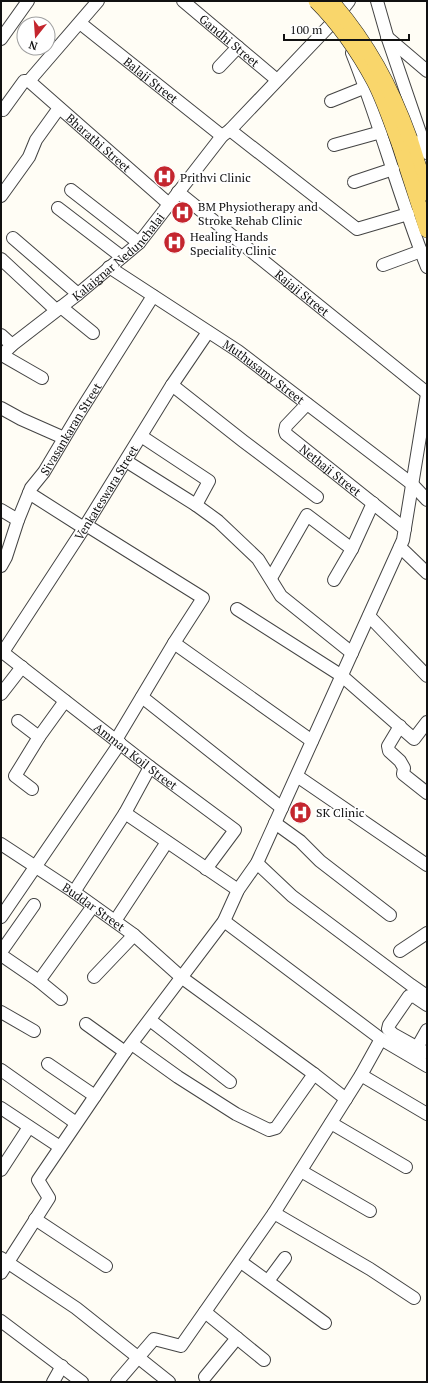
<svg xmlns="http://www.w3.org/2000/svg" width="428" height="1383" font-family="'PT Serif',serif">
<style>
.lines{fill:none;stroke-linecap:round;stroke-linejoin:round}
.minor-casing{stroke:#444;stroke-width:14}
.major-casing{stroke:#222;stroke-width:16}
.minor{stroke:#fff;stroke-width:12}
.major{stroke:#f9d66b;stroke-width:15}
.major-bridge-casing{stroke:#222;stroke-width:16;stroke-linecap:butt}
.major-bridge{stroke:#f9d66b;stroke-width:15}
.labels{text-anchor:middle;dominant-baseline:central;stroke-width:4;stroke-linejoin:round;paint-order:stroke}
.street-label{font-size:12px;fill:#111;stroke:#fff}
.poi-label{font-size:12px;fill:#111;stroke:#fff;text-anchor:start}
</style>
<rect width="100%" height="100%" fill="#fffdf5"/>
<g class="lines">
<defs>
<g id="minor">
<path id="s1" d="M 183,1 L 277,80"/>
<polyline points="377,1 387,36 427,153"/>
<path id="s2" d="M 80,23 L 222,136"/>
<polyline points="387,37 427,71"/>
<polyline points="1,39 28,1"/>
<path d="M 352,53 C 380,123 399,197 427,267"/>
<polyline points="219,67 238,47"/>
<path id="s3" d="M 29,81 L 169,204"/>
<polyline points="331,101 366,87"/>
<polyline points="1,109 3,110 24,81 29,81 98,1"/>
<polyline points="230,130 357,229 408,214"/>
<polyline points="334,145 381,132"/>
<polyline points="354,182 393,169"/>
<polyline points="71,190 139,243"/>
<path id="s4" d="M 178,192 L 427,393"/>
<polyline points="1,196 29,157 36,140 59,108"/>
<polyline points="58,208 122,257"/>
<polyline points="13,238 78,294"/>
<polyline points="1,259 56,310"/>
<polyline points="383,265 421,251"/>
<path id="s5" d="M 109,267 L 238,351 L 412,484 L 427,500"/>
<polyline points="61,307 93,333"/>
<polyline points="1,335 12,345"/>
<polyline points="2,355 42,378"/>
<path id="s6" d="M 1,356 L 12,345 L 78,294 L 139,243 L 222,136 L 230,130 L 332,23 L 349,1"/>
<polyline points="172,385 243,441 317,497"/>
<path id="s7" d="M 307,404 L 286,426 L 285,431 L 286,434 L 405,529"/>
<polyline points="1,408 21,419 64,438"/>
<polyline points="141,436 209,481 196,505"/>
<polyline points="126,461 196,505 218,521 258,559 281,596 352,653"/>
<polyline points="29,493 84,528"/>
<polyline points="1,510 18,520"/>
<polyline points="86,525 203,598 174,643 116,740"/>
<polyline points="400,547 427,573"/>
<path id="s8" d="M 1,566 L 6,557 L 18,520 L 31,488 L 44,472 L 78,415 L 153,296"/>
<polyline points="271,578 307,515 352,549 373,503"/>
<polyline points="334,580 352,549"/>
<polyline points="237,609 342,676 414,739 427,722"/>
<polyline points="369,616 427,676"/>
<polyline points="174,643 312,741"/>
<path id="s9" d="M 1,651 L 150,767 L 235,830 L 206,869"/>
<path id="s10" d="M 3,652 L 84,528 L 172,385 L 208,332"/>
<polyline points="1,694 22,667"/>
<polyline points="142,697 282,808"/>
<polyline points="18,721 39,737"/>
<polyline points="400,726 388,746 389,751 400,761 404,768 403,774 427,793"/>
<polyline points="297,776 427,865"/>
<polyline points="32,789 15,776 39,737 65,701"/>
<polyline points="125,813 150,767"/>
<polyline points="275,823 300,841 320,861 390,915"/>
<path id="s11" d="M 1,844 L 74,892 L 134,935 L 181,977 L 314,1074 L 346,1099"/>
<polyline points="257,863 292,896 411,985 427,996"/>
<polyline points="74,892 125,813 238,890"/>
<polyline points="1,917 120,743"/>
<polyline points="115,921 167,842"/>
<polyline points="224,921 381,1039 427,1066"/>
<polyline points="400,951 427,933"/>
<polyline points="1,952 34,905"/>
<polyline points="1,955 39,981 61,999"/>
<polyline points="94,977 134,935"/>
<polyline points="39,981 93,906"/>
<polyline points="427,1005 415,997 409,996 389,1025 388,1029 393,1034 427,1053"/>
<polyline points="1,1012 34,1031"/>
<polyline points="150,1020 230,1082"/>
<polyline points="86,1024 125,1052"/>
<polyline points="132,1044 178,1077 236,1114 269,1130 276,1128 314,1074"/>
<polyline points="414,1053 427,1030"/>
<polyline points="48,1064 95,1096"/>
<polyline points="1,1070 76,1123"/>
<polyline points="361,1075 427,1114"/>
<polyline points="1,1108 60,1147"/>
<polyline points="331,1123 406,1167"/>
<polyline points="1,1170 29,1127"/>
<polyline points="301,1171 370,1211"/>
<polyline points="274,1213 370,1269 414,1298"/>
<polyline points="35,1219 106,1266"/>
<polyline points="1,1258 76,1308 169,1382"/>
<polyline points="241,1262 325,1323"/>
<polyline points="1,1273 49,1198 38,1180 125,1052 224,921 238,890 257,863 403,540 427,394"/>
<polyline points="268,1281 285,1258"/>
<polyline points="205,1312 264,1360"/>
<polyline points="1,1321 82,1382"/>
<polyline points="205,1377 237,1338"/>
<polyline points="53,1382 62,1366"/>
<polyline points="117,1382 154,1339 181,1346 274,1213 361,1075 381,1039"/>
</g>
<g id="major">
<polyline points="410,139 427,193"/>
<polyline points="399,143 427,230"/>
</g>
</defs>
<use href="#minor" class="minor-casing"/>
<use href="#major" class="major-casing"/>
<use href="#minor" class="minor"/>
<use href="#major" class="major"/>
<defs>
<g id="major-bridge">
<path d="M 316,1 C 339,24 359,53 374,81 C 384,100 391,122 399,143"/>
<path d="M 331,1 C 368,43 391,87 410,139"/>
</g>
</defs>
<use href="#major-bridge" class="major-bridge-casing"/>
<use href="#major-bridge" class="major-bridge"/>
</g>
<defs>
<symbol id="hospital-disc" viewBox="-11 -11 22 22"><circle r="9.5" fill="#c4262e" stroke="#fff"/><path d="M-5-5h3v3.5h4V-5h3V5h-3V1.5h-4V5h-3Z" fill="#fff"/></symbol>
</defs>
<g fill-rule="evenodd">
<use href="#hospital-disc" x="152" y="164" width="25" height="25"/>
<use href="#hospital-disc" x="170" y="200" width="25" height="25"/>
<use href="#hospital-disc" x="162" y="230" width="25" height="25"/>
<use href="#hospital-disc" x="288" y="800" width="25" height="25"/>
</g>
<g class="labels">
<g class="street-label">
<text stroke="none"><textPath href="#s1" startOffset="61">Gandhi Street</textPath></text>
<text stroke="none"><textPath href="#s2" startOffset="91">Balaji Street</textPath></text>
<text stroke="none"><textPath href="#s3" startOffset="93">Bharathi Street</textPath></text>
<text stroke="none"><textPath href="#s6" startOffset="154">Kalaignar Nedunchalai</textPath></text>
<text stroke="none"><textPath href="#s4" startOffset="160">Rajaji Street</textPath></text>
<text stroke="none"><textPath href="#s5" startOffset="187">Muthusamy Street</textPath></text>
<text stroke="none"><textPath href="#s8" startOffset="155">Sivasankaran Street</textPath></text>
<text stroke="none"><textPath href="#s7" startOffset="96">Nethaji Street</textPath></text>
<text stroke="none"><textPath href="#s10" startOffset="190">Venkateswara Street</textPath></text>
<text stroke="none"><textPath href="#s9" startOffset="171">Amman Koil Street</textPath></text>
<text stroke="none"><textPath href="#s11" startOffset="112">Buddar Street</textPath></text>
</g>
<g class="poi-label">
<text x="180" y="177">Prithvi Clinic</text>
<text x="198" y="206">BM Physiotherapy and<tspan x="198" dy="14">Stroke Rehab Clinic</tspan></text>
<text x="190" y="236">Healing Hands<tspan x="190" dy="14">Speciality Clinic</tspan></text>
<text x="316" y="812">SK Clinic</text>
</g>
</g>
<rect width="428" height="1383" fill="none" stroke="#111111" stroke-width="4"/>
<g transform="translate(36 36) rotate(197)"><circle r="19" fill="#ffffff" stroke="#a0a0a0"/>
<path d="M0-3L7 15L0 10L-7 15Z" fill="#c4262e"/>
<text y="-6" font-size="11" font-weight="bold" text-anchor="middle" fill="#111111">N</text>
</g>
<path d="M284 34v6h125v-6" fill="none" stroke="#111111" stroke-width="2"/>
<text x="290" y="34" font-size="12" fill="#111111" stroke="#ffffff" stroke-width="3" paint-order="stroke">100 m</text>
</svg>
